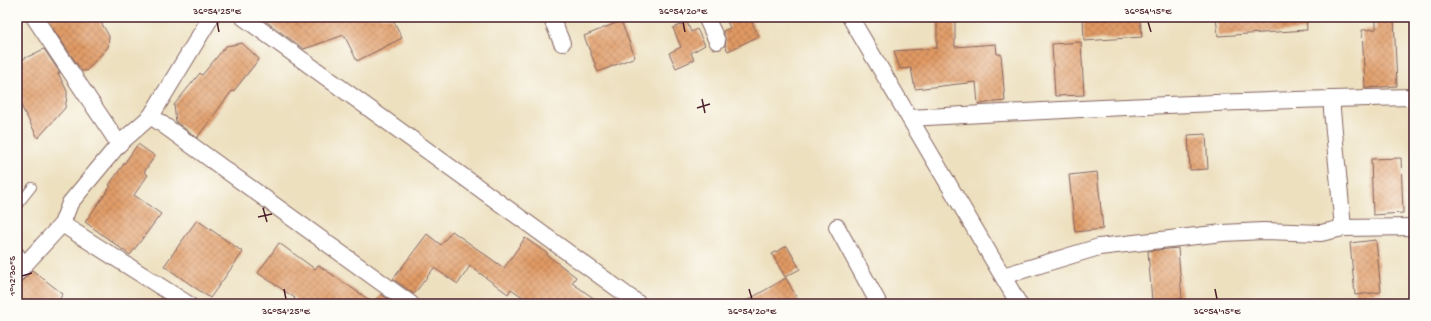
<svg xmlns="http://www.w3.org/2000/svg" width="1431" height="321" font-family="'Gochi Hand',sans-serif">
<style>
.building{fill:url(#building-cross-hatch)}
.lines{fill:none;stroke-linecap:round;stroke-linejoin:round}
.service-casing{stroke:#83635f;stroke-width:10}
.minor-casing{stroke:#83635f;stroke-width:18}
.service{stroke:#fff;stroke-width:8}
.minor{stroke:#fff;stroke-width:16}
.ticks{fill:none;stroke:#4a1f2b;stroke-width:1.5}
.neatline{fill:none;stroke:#4a1f2b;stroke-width:1.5}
.ticks-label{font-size:10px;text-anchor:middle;fill:#4a1f2b}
</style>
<defs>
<pattern id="building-cross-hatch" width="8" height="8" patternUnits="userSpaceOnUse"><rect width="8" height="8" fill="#e09a64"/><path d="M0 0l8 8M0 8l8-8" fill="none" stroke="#b87d53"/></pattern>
</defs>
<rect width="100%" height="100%" fill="#fdfcf7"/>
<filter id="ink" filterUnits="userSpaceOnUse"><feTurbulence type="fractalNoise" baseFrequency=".025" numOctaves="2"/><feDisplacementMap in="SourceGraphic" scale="8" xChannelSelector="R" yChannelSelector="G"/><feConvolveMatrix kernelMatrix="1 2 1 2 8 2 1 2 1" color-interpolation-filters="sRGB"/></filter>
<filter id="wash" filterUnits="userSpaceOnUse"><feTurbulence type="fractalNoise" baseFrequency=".012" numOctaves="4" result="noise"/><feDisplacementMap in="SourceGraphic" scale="16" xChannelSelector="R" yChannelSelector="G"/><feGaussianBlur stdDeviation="0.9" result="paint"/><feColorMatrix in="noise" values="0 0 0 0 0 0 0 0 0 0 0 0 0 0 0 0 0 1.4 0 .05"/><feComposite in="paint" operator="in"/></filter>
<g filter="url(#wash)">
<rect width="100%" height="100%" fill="#ede0bf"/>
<g id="blocks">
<g class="building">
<polygon points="45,17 98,17 109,36 108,47 86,71 82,71"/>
<polygon points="260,17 392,17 402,38 357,61 344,35 304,49"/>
<polygon points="725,17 749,17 759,36 728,51 725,46 726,42 723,31 730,28"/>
<polygon points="1105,17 1135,17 1135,19 1140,19 1142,37 1084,41 1083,18"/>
<polygon points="1216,17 1306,17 1307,30 1218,36"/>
<polygon points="1376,17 1394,17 1397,86 1365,88 1362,30 1376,29"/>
<polygon points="937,18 955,18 955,47 996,44 997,54 1001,54 1005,101 978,104 976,82 915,89 911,68 900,69 894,51 937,48"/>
<polygon points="621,21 635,57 598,72 584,36"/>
<polygon points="687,22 691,32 697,29 705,45 691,53 694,60 676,68 669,53 681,47 673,28"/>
<polygon points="1081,42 1084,95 1055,96 1052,44"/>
<polygon points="242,43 259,59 233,92 232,91 197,138 176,122 174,105 200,73 202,75 226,46"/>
<polygon points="44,49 60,73 58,73 67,91 67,97 65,108 38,138 17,98 17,62"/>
<polygon points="1206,134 1208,169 1190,170 1188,135"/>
<polygon points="138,144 155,156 144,172 148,175 134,195 161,214 130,255 85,222 111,186 109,185"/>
<polygon points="1401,158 1403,213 1373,215 1371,159"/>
<polygon points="1097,172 1103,229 1075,232 1069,175"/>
<polygon points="197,220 243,252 210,298 164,266"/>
<polygon points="452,231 504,268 525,238 548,254 547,255 576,277 572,283 602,304 533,304 511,289 508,294 470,266 458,284 434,268 414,294 393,279 427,234 441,245"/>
<polygon points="1376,240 1381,292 1355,295 1350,243"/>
<polygon points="279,243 315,269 318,265 374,303 381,294 395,304 292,304 295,298 258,273"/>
<polygon points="787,246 800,269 785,277 772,254"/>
<polygon points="1178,248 1182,299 1152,301 1148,251"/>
<polygon points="32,270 63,294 56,304 17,304 17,287"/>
<polygon points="786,278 800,304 741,304"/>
</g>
</g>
</g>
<g filter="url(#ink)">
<use href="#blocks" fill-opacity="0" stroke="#83635f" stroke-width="1"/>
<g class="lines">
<defs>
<g id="service">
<polyline points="17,206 32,187"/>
<polyline points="17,249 27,263"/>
</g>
<g id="minor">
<polyline points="34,17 119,144"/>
<polyline points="243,17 639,304"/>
<polyline points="551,17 562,43"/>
<polyline points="706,17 717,41"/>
<polyline points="850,17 1019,304"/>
<polyline points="151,116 411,304"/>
<path d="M 910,118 C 1078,109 1246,100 1414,97"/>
<polyline points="62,224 188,304"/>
<polyline points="837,227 879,304"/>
<polyline points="1343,228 1414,227"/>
<polyline points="17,273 62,224 70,203 119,144 151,116 211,17"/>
<polyline points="1003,276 1099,247 1223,233 1263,231 1321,233 1343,228 1332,110 1332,99"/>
</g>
</defs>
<use href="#service" class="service-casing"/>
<use href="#minor" class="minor-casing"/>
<use href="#service" class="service"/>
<use href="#minor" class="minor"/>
</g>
</g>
<path class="ticks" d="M 217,22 L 219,32M 683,22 L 685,32M 1148,22 L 1151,32M 702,99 L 705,113M 697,108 L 710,104M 263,208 L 267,222M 258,217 L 272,214M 22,276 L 32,273M 284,289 L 286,299M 749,289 L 752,299M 1215,289 L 1217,299"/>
<rect width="1431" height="321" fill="none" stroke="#fdfcf7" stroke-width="44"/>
<rect x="22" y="22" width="1387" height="277" class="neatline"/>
<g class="ticks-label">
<text x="217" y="14">36°54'25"E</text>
<text x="683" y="14">36°54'20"E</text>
<text x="1148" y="14">36°54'15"E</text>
<text transform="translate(11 276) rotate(-90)" y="4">1°12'30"S</text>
<text x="286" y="314">36°54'25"E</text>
<text x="752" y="314">36°54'20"E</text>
<text x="1217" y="314">36°54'15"E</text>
</g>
</svg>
